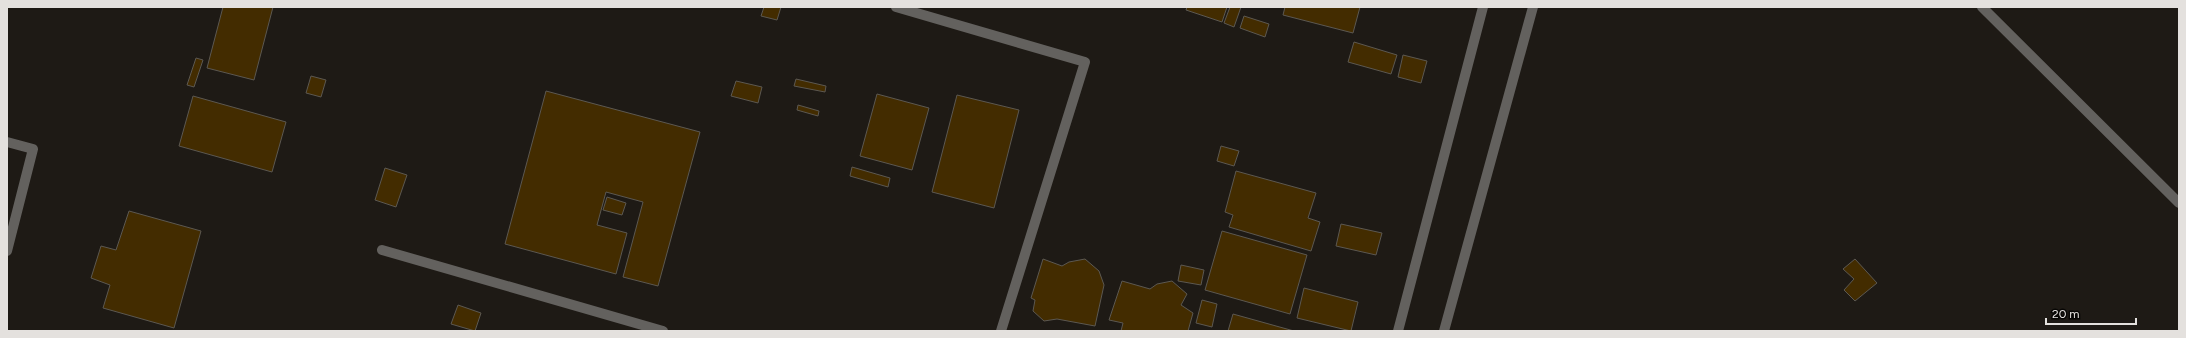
<svg xmlns="http://www.w3.org/2000/svg" width="2186" height="338" font-family="Figtree,sans-serif">
<style>
.building{fill:#432c00;stroke:#5c5851}
.lines{fill:none;stroke-linecap:round;stroke-linejoin:round}
.minor{stroke:#63615e;stroke-width:10}
.tertiary{stroke:#63615e;stroke-width:10}
</style>
<rect width="100%" height="100%" fill="#1e1a15"/>
<g class="building">
<polygon points="223,7 273,7 254,80 207,68"/>
<polygon points="764,7 781,7 777,20 761,16"/>
<polygon points="1187,7 1227,7 1222,22 1186,10"/>
<polygon points="1230,7 1241,7 1234,27 1224,23"/>
<polygon points="1285,7 1360,7 1353,33 1283,15"/>
<polygon points="1244,16 1269,24 1265,37 1240,28"/>
<polygon points="1354,42 1397,55 1391,74 1348,62"/>
<polygon points="1403,55 1427,61 1421,83 1398,77"/>
<polygon points="196,58 203,60 194,87 187,85"/>
<polygon points="311,76 326,80 321,97 306,93"/>
<polygon points="796,79 826,86 825,92 794,86"/>
<polygon points="736,81 762,87 758,103 731,96"/>
<polygon points="546,91 700,132 658,286 623,277 643,202 606,192 597,225 627,233 616,274 505,244"/>
<polygon points="877,94 929,108 912,170 860,156"/>
<polygon points="957,95 1019,110 994,208 932,192"/>
<polygon points="193,96 286,122 272,172 179,146"/>
<polygon points="798,105 819,111 818,116 797,110"/>
<polygon points="1221,146 1239,151 1234,166 1217,161"/>
<polygon points="852,167 890,178 888,187 850,176"/>
<polygon points="385,168 407,175 396,207 375,200"/>
<polygon points="1236,171 1316,193 1308,218 1320,222 1311,251 1229,227 1233,215 1225,212"/>
<polygon points="607,197 626,203 622,215 603,210"/>
<polygon points="129,211 201,231 174,328 103,308 110,285 91,278 101,246 116,250"/>
<polygon points="1341,224 1382,233 1376,255 1336,246"/>
<polygon points="1222,231 1307,255 1290,314 1205,290"/>
<polygon points="1043,259 1062,266 1069,262 1085,259 1099,271 1104,285 1095,326 1057,319 1044,321 1033,311 1035,300 1031,298"/>
<polygon points="1855,259 1877,283 1855,301 1844,290 1854,279 1843,269"/>
<polygon points="1181,265 1204,270 1201,285 1178,281"/>
<polygon points="1122,281 1150,289 1157,284 1172,281 1187,294 1181,305 1193,313 1188,331 1121,331 1123,323 1109,320"/>
<polygon points="1304,288 1358,302 1351,331 1297,318"/>
<polygon points="1202,300 1217,304 1212,327 1196,323"/>
<polygon points="458,305 481,313 475,331 451,324"/>
<polygon points="1233,314 1294,331 1228,331"/>
</g>
<g class="lines">
<g class="minor">
<polyline points="896,7 1085,62 1001,331"/>
<polyline points="1982,7 2179,203"/>
<polyline points="7,142 33,149 7,251"/>
<polyline points="382,250 663,331"/>
</g>
<g class="tertiary">
<polyline points="1398,331 1483,7"/>
<polyline points="1444,331 1533,7"/>
</g>
</g>
<rect width="2186" height="338" fill="none" stroke="#e4e1de" stroke-width="16"/>
<path d="M2046 318v6h90v-6" fill="none" stroke="#e4e1de" stroke-width="2"/>
<text x="2052" y="318" font-size="12" fill="#e4e1de" stroke="#070604" stroke-width="3" paint-order="stroke">20 m</text>
</svg>
